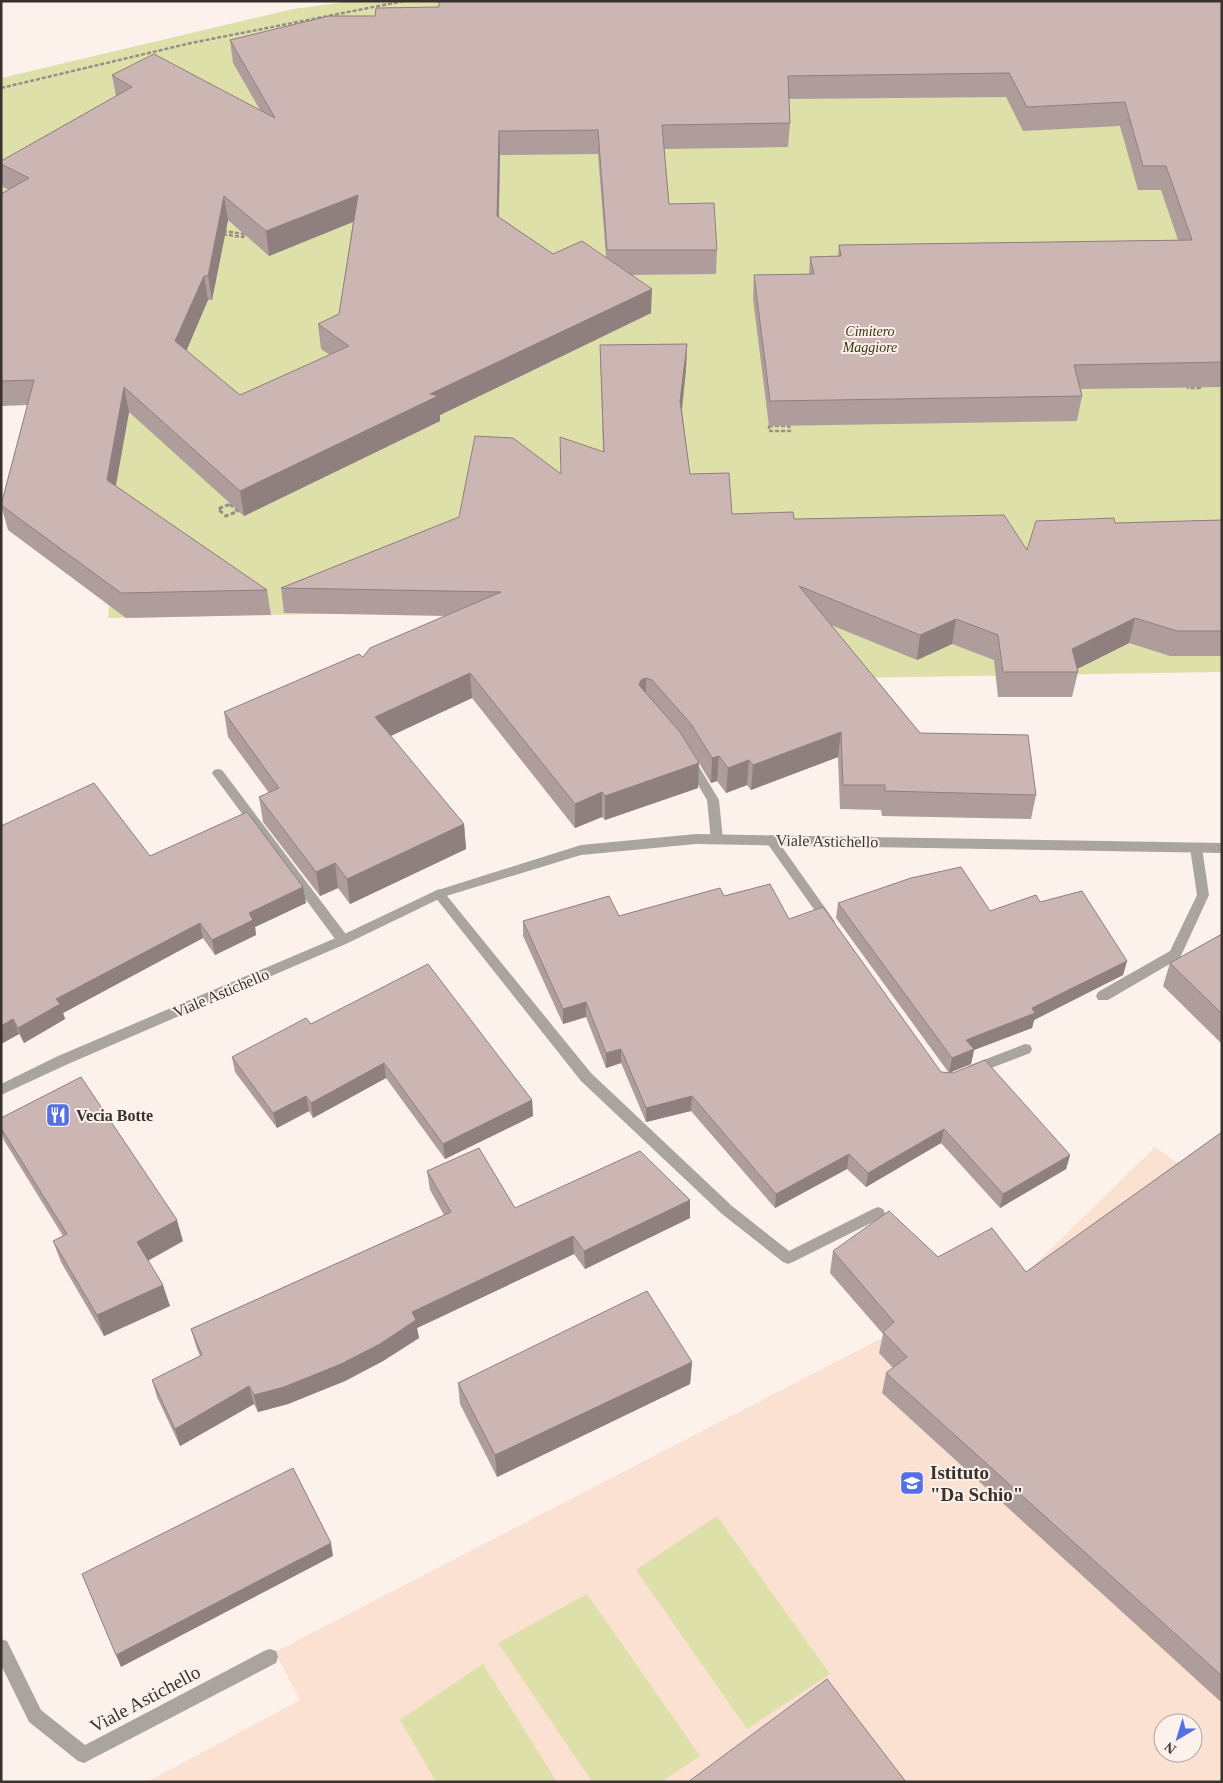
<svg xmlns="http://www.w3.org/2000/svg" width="1223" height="1783" font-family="'Times New Roman',serif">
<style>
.built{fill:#fbe1d2;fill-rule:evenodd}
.green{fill:#dde0a9}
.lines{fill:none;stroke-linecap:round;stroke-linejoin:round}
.path-far1{stroke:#978e89;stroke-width:2.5;stroke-dasharray:4 2;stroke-linecap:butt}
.path{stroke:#978e89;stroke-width:3;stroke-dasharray:4.5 2.5;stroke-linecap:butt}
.minor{fill:#a9a59e;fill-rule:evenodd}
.tertiary{fill:#a9a59e;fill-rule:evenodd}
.wall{fill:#af9d9b;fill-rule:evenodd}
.shaded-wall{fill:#8f7f7e}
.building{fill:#ccb6b4;stroke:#8f7f7e;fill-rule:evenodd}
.labels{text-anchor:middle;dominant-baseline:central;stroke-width:4;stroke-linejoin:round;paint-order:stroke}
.far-park-label{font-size:14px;font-style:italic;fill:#353610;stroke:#fdf1eb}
.street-label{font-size:16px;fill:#38312d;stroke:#fdf1eb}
.poi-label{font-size:16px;font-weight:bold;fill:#38312d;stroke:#fdf1eb;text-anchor:start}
.near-poi-label{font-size:19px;font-weight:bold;fill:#38312d;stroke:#fdf1eb;text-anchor:start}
.near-street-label{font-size:19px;fill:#38312d;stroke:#fdf1eb}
</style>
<rect width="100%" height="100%" fill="#fdf1eb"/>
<path class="built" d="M 1222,1143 L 1222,1782 L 147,1782 L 300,1700 L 275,1652 L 882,1338 L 961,1286 L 1015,1284 L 1155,1147 L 1190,1172 ZM 1163,1723 L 1193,1723 L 1193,1753 L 1163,1753 Z"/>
<g class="green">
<polygon points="352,1 1222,1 1222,672 847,678 564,597 413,612 108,618 109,605 44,390 1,400 1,78 293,9"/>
<polygon points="717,1516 830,1674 747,1729 636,1570"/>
<polygon points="587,1594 700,1756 661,1782 592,1782 498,1643"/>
<polygon points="483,1664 557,1782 436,1782 400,1720"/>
</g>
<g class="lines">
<g class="path-far1">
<polyline points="1,88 191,43 404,1"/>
<polygon points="223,231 245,234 243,237 221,234"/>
<polygon points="1196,376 1200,388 1188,388 1184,377"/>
<polygon points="769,426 789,426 790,431 769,431"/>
</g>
<polygon class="path" points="230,504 238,511 226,516 218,509"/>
<g class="minor">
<polygon points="690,757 694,758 719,800 723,840 721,843 713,843 711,840 707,800 684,761"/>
<polygon points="218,769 222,770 348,937 349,940 348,943 338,943 214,776 212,773 214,770"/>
<polygon points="771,835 775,837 833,919 835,922 833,925 825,925 767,843 765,840 767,837"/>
<polygon points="1196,843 1200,845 1202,848 1209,895 1180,958 1108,1000 1098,1000 1096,996 1098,992 1170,951 1197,895 1190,848 1192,845"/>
<polygon points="439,889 443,891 591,1073 732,1206 789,1251 873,1209 878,1207 883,1209 885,1213 883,1217 793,1262 788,1264 783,1262 722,1214 581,1081 435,897 433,894 435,891"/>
<polygon points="1025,1044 1030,1045 1032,1049 1030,1053 973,1075 968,1074 966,1070 968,1066"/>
<polygon points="1,1639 7,1641 41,1710 85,1745 264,1651 270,1649 276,1651 278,1657 276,1663 84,1763 78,1761 29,1722 1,1665"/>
</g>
<polygon class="tertiary" points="696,834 1222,843 1222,853 696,844 581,855 443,897 348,943 68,1064 1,1095 1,1084 58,1056 338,937 435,891 581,845"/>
</g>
<g class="wall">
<path d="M 1222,1 L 1222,387 L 1081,389 L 1082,396 L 1077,421 L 769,426 L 753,299 L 754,275 L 809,274 L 810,257 L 838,256 L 839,245 L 1178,240 L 1161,190 L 1138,190 L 1120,126 L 1023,131 L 1006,97 L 789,99 L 790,123 L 788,147 L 664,149 L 669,204 L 717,250 L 716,274 L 631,275 L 651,313 L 440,415 L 440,421 L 244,516 L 129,412 L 116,486 L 267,590 L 271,615 L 126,618 L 8,530 L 1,505 L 28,405 L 1,406 L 1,194 L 9,190 L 3,187 L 1,177 L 1,161 L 116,96 L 112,75 L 260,110 L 233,63 L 230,40 L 375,16 ZM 598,154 L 606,257 L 553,254 L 499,217 L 500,155 ZM 228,220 L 269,256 L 353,222 L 339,314 L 318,324 L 321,349 L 330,355 L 240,395 L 186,350 L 208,300 L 212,300 Z"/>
<polygon points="687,344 686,369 682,410 690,474 732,514 794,519 1027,550 1115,523 1220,520 1222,515 1222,656 1170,656 1129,643 1077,669 1078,672 1072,697 998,697 994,660 952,644 917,660 831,625 920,733 1036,795 1031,819 882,816 881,810 840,809 838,757 751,790 747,785 726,793 717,781 711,783 690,748 698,788 605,820 602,817 575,828 472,698 390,736 464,824 466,849 350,904 338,888 320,896 263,822 259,797 269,793 228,737 224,712 363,657 446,616 284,613 281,588 459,517 561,474 603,451 600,345"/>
<polygon points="1,826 303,887 306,903 255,927 256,935 215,955 203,938 63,1013 65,1019 24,1043 19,1034 1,1044"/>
<polygon points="724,896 789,919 941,1072 1070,1155 1066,1169 1000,1208 941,1143 866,1187 847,1169 775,1208 691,1111 646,1122 621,1063 606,1068 586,1017 563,1024 523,936 523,921 619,916"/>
<polygon points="1040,902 1127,961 1123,975 1034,1020 1032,1028 974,1050 971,1064 949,1073 836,918 838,903 990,911"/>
<polygon points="1222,934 1222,1044 1163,986 1170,963"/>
<polygon points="311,1024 532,1100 533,1116 445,1159 386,1078 313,1118 309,1111 277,1128 235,1072 232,1057"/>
<polygon points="1,1118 183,1241 148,1261 170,1306 104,1336 61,1262 53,1241 63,1236 5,1142 1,1133"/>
<polygon points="1222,1132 1222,1703 882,1393 886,1373 893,1368 879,1353 883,1334 830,1273 833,1251 938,1257 1026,1272"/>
<polygon points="427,1171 515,1208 690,1218 585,1269 574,1254 417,1328 419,1338 383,1361 345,1381 288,1404 258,1412 254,1404 180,1446 157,1397 152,1380 200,1356 196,1346 191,1329 444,1215 430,1190"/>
<polygon points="692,1362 690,1384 497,1477 460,1404 458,1383"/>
</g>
<g class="shaded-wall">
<polygon points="499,131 500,155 498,240 497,216"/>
<polygon points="358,195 360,219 269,256 266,231"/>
<polygon points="224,196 228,220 212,300 208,276"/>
<polygon points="204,276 208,300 180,366 175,341"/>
<polygon points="652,289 651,313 440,415 440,421 244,516 240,491 430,394"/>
<polygon points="687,344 686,369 680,426 680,401"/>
<polygon points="124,387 129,412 112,505 107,480"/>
<polygon points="1135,618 1129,643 1071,672 1072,649"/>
<polygon points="956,619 952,644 917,660 920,635"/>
<polygon points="470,673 472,698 378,742 375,717"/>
<polygon points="646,678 646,703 639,685 641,680"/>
<polygon points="841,732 838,757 751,790 753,765"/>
<polygon points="719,756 717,781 711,783 712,758"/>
<polygon points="749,760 747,785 726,793 728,768"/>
<polygon points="699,763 698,788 605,820 605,796"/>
<polygon points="602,792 602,817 575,828 575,804"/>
<polygon points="464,824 466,849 350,904 347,879"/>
<polygon points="335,863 338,888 320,896 316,872"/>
<polygon points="303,887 306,903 255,927 256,935 215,955 212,940 249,913"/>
<polygon points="200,923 203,938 63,1013 65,1019 24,1043 18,1028 56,999"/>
<polygon points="1127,961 1123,975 1034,1020 1032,1028 974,1050 971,1064 949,1073 952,1058 966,1040 1032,1008"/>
<polygon points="586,1002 586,1017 563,1024 563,1009"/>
<polygon points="13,1019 19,1034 1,1044 1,1026"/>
<polygon points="621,1049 621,1063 606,1068 606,1053"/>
<polygon points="384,1063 386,1078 313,1118 311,1103"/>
<polygon points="306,1096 309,1111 277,1128 273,1113"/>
<polygon points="692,1096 691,1111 646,1122 646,1108"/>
<polygon points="532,1100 533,1116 445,1159 443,1144"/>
<polygon points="944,1129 941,1143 866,1187 868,1173"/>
<polygon points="849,1154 847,1169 775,1208 776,1194"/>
<polygon points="1070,1155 1066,1169 1000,1208 1003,1194"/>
<polygon points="690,1200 690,1218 585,1269 584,1251"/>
<polygon points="177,1220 183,1241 143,1263 137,1242"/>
<polygon points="573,1236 574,1254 417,1328 419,1338 383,1361 345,1381 288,1404 258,1412 254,1395 412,1312"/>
<polygon points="163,1285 170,1306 104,1336 97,1315"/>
<polygon points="692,1362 690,1384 497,1477 495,1455"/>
<polygon points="249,1386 254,1404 180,1446 175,1429"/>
<polygon points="331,1543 333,1556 121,1667 116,1655"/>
</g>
<g class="building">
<path d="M 439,1 L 1222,1 L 1222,362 L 1074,365 L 1082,396 L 770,401 L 754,275 L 814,274 L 810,257 L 841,256 L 839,245 L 1192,240 L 1166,166 L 1143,166 L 1125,102 L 1027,107 L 1009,73 L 788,76 L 790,123 L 662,125 L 669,204 L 714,203 L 717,250 L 607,250 L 598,130 L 499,131 L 497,216 L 553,254 L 582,241 L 652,289 L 430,394 L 438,396 L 240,491 L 124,387 L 107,480 L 267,590 L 121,593 L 1,505 L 34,380 L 1,381 L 1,194 L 29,178 L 1,164 L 1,161 L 132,87 L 112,75 L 154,54 L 275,118 L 230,40 L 329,16 L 375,16 L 376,8 L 439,7 ZM 358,195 L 339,314 L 318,324 L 349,346 L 240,395 L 175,341 L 204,276 L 208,276 L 224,196 L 266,231 Z"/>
<polygon points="687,344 680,401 690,474 729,473 732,514 793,512 794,519 1004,515 1027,550 1036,521 1114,518 1115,523 1222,520 1222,631 1177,631 1135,618 1072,649 1078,672 1003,672 998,635 956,619 920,635 799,586 920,733 1028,735 1036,795 885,791 885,785 843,785 841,732 753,765 749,760 728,768 719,756 712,758 691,724 652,680 646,678 641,680 639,685 680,732 699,763 605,796 602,792 575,804 470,673 375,717 464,824 347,879 335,863 316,872 259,797 279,788 224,712 359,654 363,657 370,648 501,592 281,588 459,517 475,436 513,438 561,474 560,437 604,452 600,345"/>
<polygon points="94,783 150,856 247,812 303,887 249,913 253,920 212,940 200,923 56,999 60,1004 18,1028 13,1019 1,1026 1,826"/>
<polygon points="961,867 990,911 1036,895 1040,902 1082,891 1127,961 1032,1008 1035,1013 966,1040 974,1049 952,1058 838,903 911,878"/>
<polygon points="770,884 789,919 823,907 941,1072 953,1073 985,1060 1070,1155 1003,1194 944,1129 868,1173 849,1154 776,1194 692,1096 646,1108 621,1049 606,1053 586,1002 563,1009 523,921 609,896 619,916 720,888 724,896"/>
<polygon points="1222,934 1222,1014 1170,963"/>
<polygon points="428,964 532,1100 443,1144 384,1063 311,1103 306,1096 273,1113 232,1057 306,1018 311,1024"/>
<polygon points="81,1077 177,1220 137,1242 163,1285 97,1315 53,1241 67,1234 1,1128 1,1118"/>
<polygon points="1222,1132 1222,1676 886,1373 907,1357 883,1332 894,1322 833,1251 889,1211 938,1257 992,1228 1026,1272"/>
<polygon points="479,1148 515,1208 640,1151 690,1200 584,1251 573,1236 412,1312 416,1320 380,1344 341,1364 284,1387 254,1395 249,1386 175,1429 152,1380 202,1355 191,1329 451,1212 427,1171"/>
<polygon points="647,1291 692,1362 495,1455 458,1383"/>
<polygon points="293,1468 331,1543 116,1655 82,1574"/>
<polygon points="827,1679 906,1782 688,1782"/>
</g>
<defs>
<symbol id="restaurant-square" viewBox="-11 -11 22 22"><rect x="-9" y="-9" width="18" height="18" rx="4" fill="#5570e6" stroke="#fdf1eb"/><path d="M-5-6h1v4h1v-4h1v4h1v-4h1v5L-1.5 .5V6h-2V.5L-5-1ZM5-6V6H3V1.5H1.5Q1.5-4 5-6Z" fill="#fff"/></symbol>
<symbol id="school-square" viewBox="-11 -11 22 22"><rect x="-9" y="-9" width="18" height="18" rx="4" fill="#5570e6" stroke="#fdf1eb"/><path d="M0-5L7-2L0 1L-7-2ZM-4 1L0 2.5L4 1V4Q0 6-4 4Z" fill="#fff"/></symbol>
</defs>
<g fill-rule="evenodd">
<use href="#restaurant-square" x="44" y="1101" width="28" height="28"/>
<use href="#school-square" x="898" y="1469" width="28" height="28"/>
</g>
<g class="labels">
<g class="far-park-label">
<text x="870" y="331">Cimitero<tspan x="870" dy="16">Maggiore</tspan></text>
</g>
<g class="street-label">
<text transform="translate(827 841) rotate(1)">Viale Astichello</text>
<text transform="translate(221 993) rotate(-23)">Viale Astichello</text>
</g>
<g class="poi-label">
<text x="76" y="1115">Vecia Botte</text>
</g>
<g class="near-poi-label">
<text x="930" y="1472">Istituto<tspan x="930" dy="22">"Da Schio"</tspan></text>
</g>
<g class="near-street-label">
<text transform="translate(145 1699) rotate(-28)">Viale Astichello</text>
</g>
</g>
<rect width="1223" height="1783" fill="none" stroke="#38312d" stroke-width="5"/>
<g transform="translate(1178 1738) rotate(218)"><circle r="24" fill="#fdf1eb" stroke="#aea49f"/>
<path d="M0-4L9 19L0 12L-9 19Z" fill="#5570e6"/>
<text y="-8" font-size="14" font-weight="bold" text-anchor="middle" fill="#38312d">N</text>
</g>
</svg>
